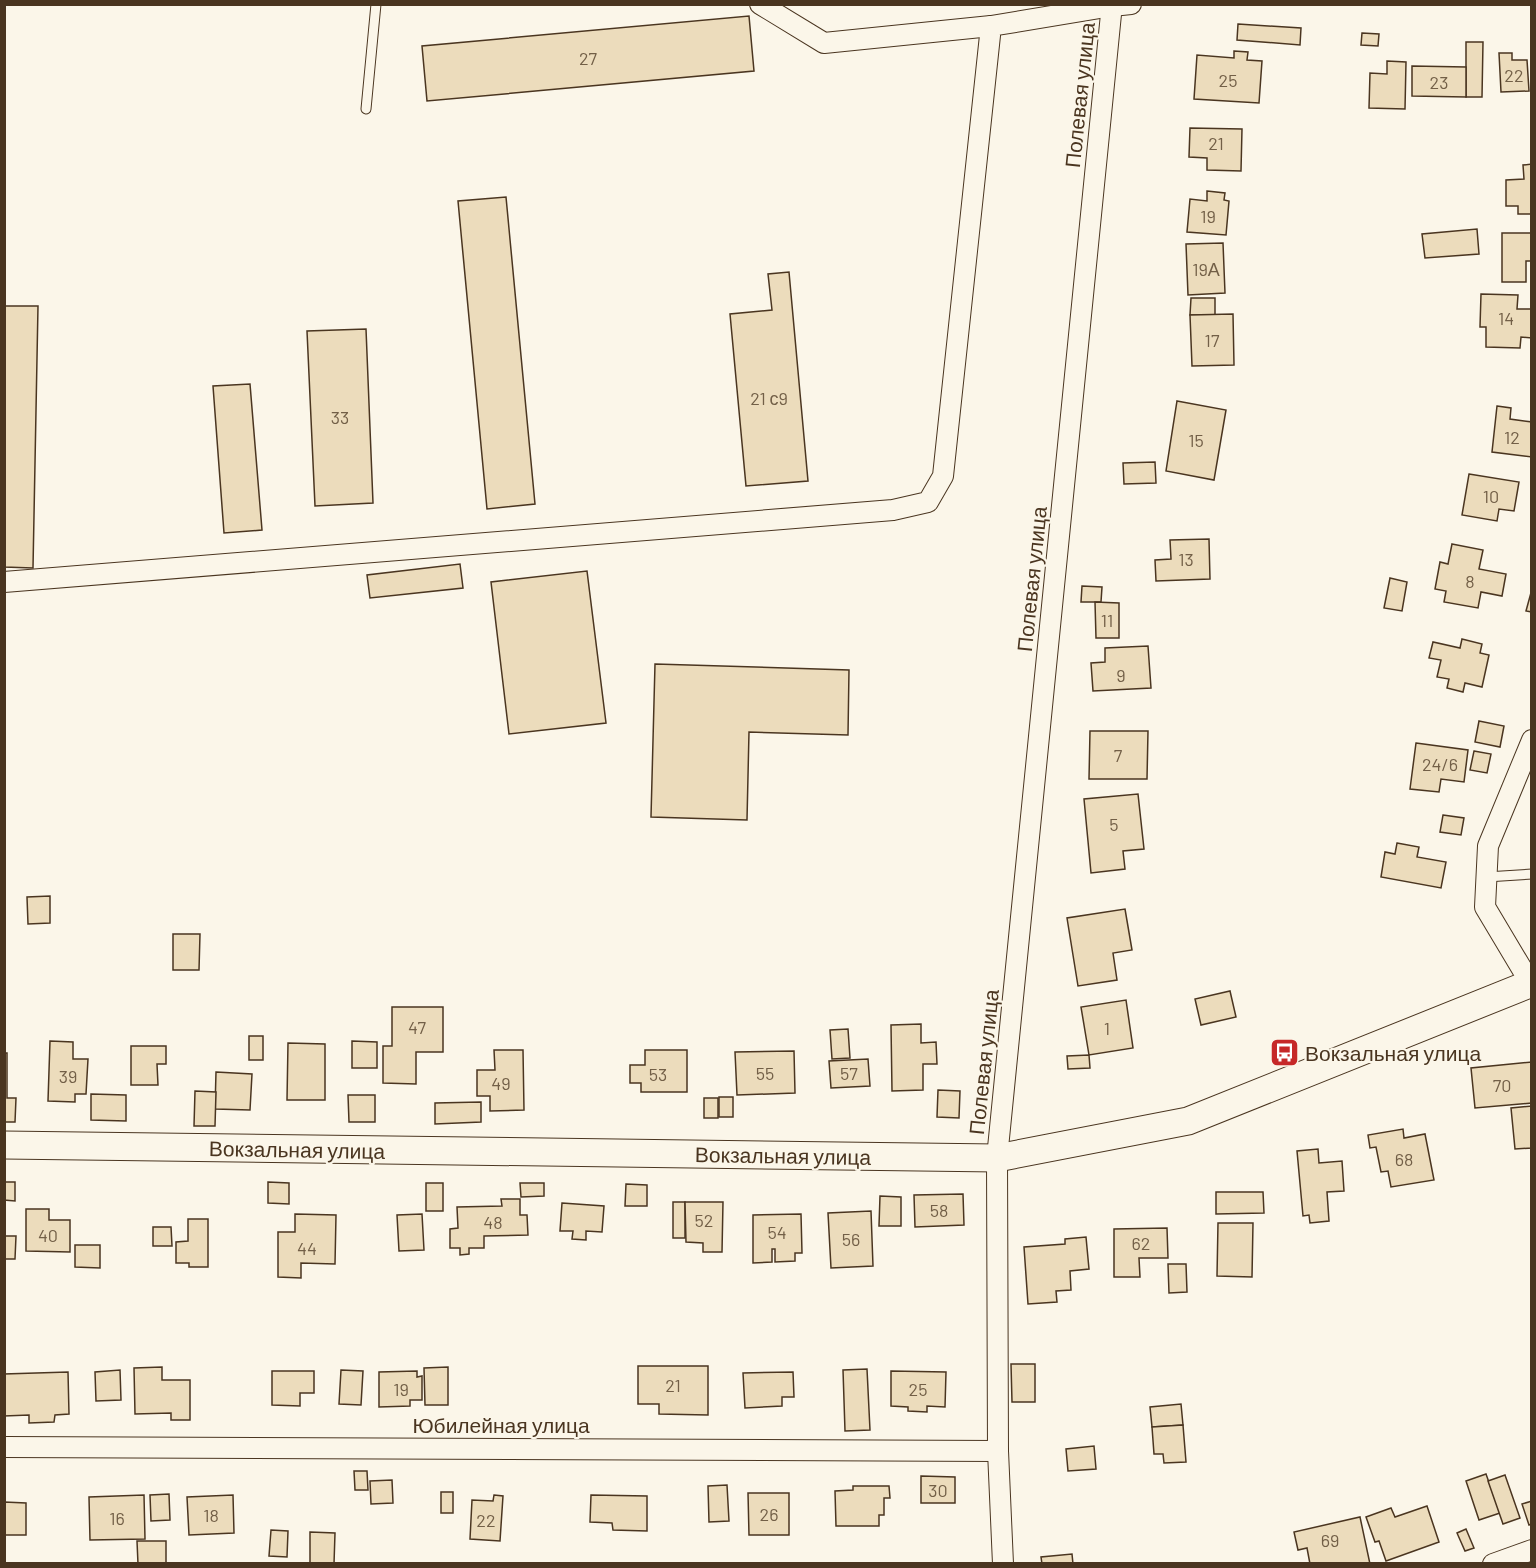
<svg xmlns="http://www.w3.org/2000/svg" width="1536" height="1568" font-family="Barlow,sans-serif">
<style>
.building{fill:#ecdcbc;stroke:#4a3520;stroke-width:1.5}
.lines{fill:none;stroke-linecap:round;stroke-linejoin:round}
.lane-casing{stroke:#4a3520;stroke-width:11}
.street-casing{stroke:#4a3520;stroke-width:22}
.secondary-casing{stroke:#4a3520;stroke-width:29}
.lane{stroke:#fbf6e9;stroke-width:9}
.street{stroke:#fbf6e9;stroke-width:20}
.secondary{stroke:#fbf6e9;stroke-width:27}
.labels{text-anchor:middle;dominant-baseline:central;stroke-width:4.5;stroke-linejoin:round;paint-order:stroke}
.number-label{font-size:18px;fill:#725f47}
.street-label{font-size:21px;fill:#4a3520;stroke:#fbf6e9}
.poi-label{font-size:21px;fill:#4a3520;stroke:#fbf6e9;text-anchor:start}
</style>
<rect width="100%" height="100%" fill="#fbf6e9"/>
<g class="building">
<polygon points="749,16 754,71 427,101 422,46"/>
<polygon points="1238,24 1301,28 1300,45 1237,40"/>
<polygon points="1362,33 1379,34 1378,46 1361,45"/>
<polygon points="1466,42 1483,42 1482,97 1466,97"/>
<polygon points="1234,51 1248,52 1247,60 1262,61 1259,103 1194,99 1197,55 1234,58"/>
<polygon points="1499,53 1512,53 1512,60 1527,60 1529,91 1501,92"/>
<polygon points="1387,61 1406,62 1405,109 1369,108 1370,73 1387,74"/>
<polygon points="1412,66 1466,67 1466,97 1412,96"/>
<polygon points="1190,128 1242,129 1241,171 1207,170 1207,158 1189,157"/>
<polygon points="1532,164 1532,214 1518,214 1518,206 1506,206 1506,180 1524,179 1523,165"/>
<polygon points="1207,191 1225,193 1224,200 1229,201 1226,235 1187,232 1190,199 1207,201"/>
<polygon points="506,197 535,504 487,509 458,201"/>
<polygon points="1477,229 1479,254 1425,258 1422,234"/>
<polygon points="1502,233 1532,233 1532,261 1526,261 1526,282 1502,282"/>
<polygon points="1223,243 1225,293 1188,295 1186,244"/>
<polygon points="789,272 808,481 746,486 730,314 772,310 768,274"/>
<polygon points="1481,294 1518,295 1517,309 1532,309 1532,338 1521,337 1520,348 1486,347 1486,327 1480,327"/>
<polygon points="1191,298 1215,298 1215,315 1190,315"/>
<polygon points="4,306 38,306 33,568 4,567"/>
<polygon points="1233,314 1234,365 1192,366 1190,315"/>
<polygon points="366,329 373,503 315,506 307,331"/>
<polygon points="250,384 262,530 224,533 213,386"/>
<polygon points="1177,401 1226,410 1214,480 1166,471"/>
<polygon points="1497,406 1511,408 1510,419 1532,422 1532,457 1492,452"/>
<polygon points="1155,462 1156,483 1124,484 1123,463"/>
<polygon points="1469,474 1519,482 1514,511 1499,509 1497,521 1462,515"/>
<polygon points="1209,539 1210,579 1156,581 1155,560 1171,559 1170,540"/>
<polygon points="1452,544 1483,550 1479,569 1506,574 1502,596 1481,592 1478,608 1444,602 1446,591 1435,589 1440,562 1448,564"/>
<polygon points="460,564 463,588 370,598 367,575"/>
<polygon points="587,571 606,723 509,734 491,582"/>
<polygon points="1390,578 1407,582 1402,611 1384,608"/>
<polygon points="1082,586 1102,587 1101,602 1081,602"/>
<polygon points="1532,589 1532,612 1526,611"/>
<polygon points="1095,602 1119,603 1119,638 1096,638"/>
<polygon points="1462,639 1482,644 1480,653 1489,655 1482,687 1465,683 1463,692 1447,688 1449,679 1437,677 1441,660 1429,658 1433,642 1460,648"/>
<polygon points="1148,646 1151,688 1093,691 1091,663 1105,662 1105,648"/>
<polygon points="655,664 849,670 848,735 749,732 747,820 651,817"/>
<polygon points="1479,721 1504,726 1500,747 1475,742"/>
<polygon points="1090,731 1148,731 1147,779 1089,779"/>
<polygon points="1416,743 1468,750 1464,782 1441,779 1439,792 1410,789"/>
<polygon points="1474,751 1491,754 1487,773 1470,770"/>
<polygon points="1138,794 1144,849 1123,851 1125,869 1091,873 1084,799"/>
<polygon points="1443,815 1464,818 1461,835 1440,832"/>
<polygon points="1397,843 1419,847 1417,857 1446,862 1441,888 1381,877 1385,852 1395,854"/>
<polygon points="50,896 50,923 28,924 27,897"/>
<polygon points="1125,909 1132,950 1113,953 1117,980 1078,986 1067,918"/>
<polygon points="173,934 200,934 199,970 173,970"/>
<polygon points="1230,991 1236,1017 1201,1025 1195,999"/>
<polygon points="1126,1000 1133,1048 1089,1055 1081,1007"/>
<polygon points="392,1007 443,1007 443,1052 416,1052 416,1084 383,1083 383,1046 392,1046"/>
<polygon points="921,1024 921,1043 936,1042 937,1064 923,1064 923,1090 892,1091 891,1025"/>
<polygon points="848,1029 850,1058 832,1059 830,1030"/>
<rect x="249" y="1036" width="14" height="24"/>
<polygon points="50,1041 73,1042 73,1059 88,1059 86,1094 75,1094 75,1102 48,1101"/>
<polygon points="352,1041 377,1042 377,1068 352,1068"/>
<polygon points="288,1043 325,1044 325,1100 287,1100"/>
<polygon points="131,1046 166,1046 166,1064 157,1064 158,1085 131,1085"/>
<polygon points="494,1050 523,1050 524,1110 490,1111 490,1096 477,1096 477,1070 495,1070"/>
<polygon points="645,1050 687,1050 687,1092 641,1092 641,1083 630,1083 630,1065 645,1065"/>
<polygon points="794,1051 795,1093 737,1095 735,1052"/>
<polygon points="4,1053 7,1053 7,1098 16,1098 15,1122 4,1122"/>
<polygon points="1089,1055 1090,1068 1068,1069 1067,1056"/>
<polygon points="868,1059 870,1086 831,1088 829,1061"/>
<polygon points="1532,1062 1532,1103 1475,1108 1471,1068"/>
<polygon points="216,1072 252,1074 250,1110 215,1109"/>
<polygon points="938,1090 960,1091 959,1118 937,1117"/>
<polygon points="195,1091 216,1092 215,1126 194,1126"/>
<polygon points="91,1094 126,1095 126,1121 91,1120"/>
<polygon points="348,1095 375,1095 375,1122 349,1122"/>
<rect x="719" y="1097" width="14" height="20"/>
<rect x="704" y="1098" width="14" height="20"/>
<polygon points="481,1102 481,1122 435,1124 435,1103"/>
<polygon points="1532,1106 1532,1148 1515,1149 1511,1108"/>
<polygon points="1403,1129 1404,1138 1425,1134 1434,1180 1391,1187 1388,1171 1381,1172 1376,1147 1370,1148 1368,1135"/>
<polygon points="1318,1149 1319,1163 1342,1161 1344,1191 1327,1192 1329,1221 1310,1223 1309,1215 1303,1216 1297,1151"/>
<polygon points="4,1182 15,1182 15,1201 4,1200"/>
<polygon points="268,1182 289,1183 289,1204 268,1203"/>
<rect x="426" y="1183" width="17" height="28"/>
<polygon points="520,1183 544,1183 544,1196 521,1197"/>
<polygon points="626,1184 647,1185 647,1206 625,1206"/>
<polygon points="1216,1192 1263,1192 1264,1213 1216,1214"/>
<polygon points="963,1194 964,1225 915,1227 914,1195"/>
<polygon points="880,1196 901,1197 901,1226 879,1226"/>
<polygon points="501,1199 520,1199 520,1215 527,1215 528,1235 484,1236 484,1248 469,1248 469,1254 460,1255 460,1248 450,1248 450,1229 458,1228 457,1207 502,1206"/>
<rect x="673" y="1202" width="12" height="36"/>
<polygon points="685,1202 723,1202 722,1252 703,1252 703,1243 686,1242"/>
<polygon points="562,1203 604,1206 602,1232 586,1231 586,1240 572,1239 573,1231 560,1231"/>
<polygon points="26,1209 49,1209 49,1220 70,1220 70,1252 26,1251"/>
<polygon points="871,1211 873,1266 831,1268 828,1213"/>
<polygon points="295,1214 336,1215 335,1264 301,1263 301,1278 278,1277 278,1232 295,1232"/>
<polygon points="422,1214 424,1250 399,1251 397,1215"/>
<polygon points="801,1214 802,1253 795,1253 795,1261 775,1262 775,1249 772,1249 772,1262 753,1263 753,1215"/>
<polygon points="188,1219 208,1219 208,1267 189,1267 189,1263 176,1263 176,1242 188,1241"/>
<polygon points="1218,1223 1253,1223 1252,1277 1217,1276"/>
<polygon points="153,1227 171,1227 172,1246 153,1246"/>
<polygon points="1167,1228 1168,1258 1139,1258 1140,1277 1114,1277 1114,1229"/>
<polygon points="4,1236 16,1236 15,1259 4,1259"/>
<polygon points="1086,1237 1089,1269 1070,1271 1071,1290 1056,1291 1057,1302 1028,1304 1024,1247 1065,1244 1065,1239"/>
<polygon points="75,1245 100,1245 100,1268 75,1267"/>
<polygon points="1168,1264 1186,1264 1187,1292 1169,1293"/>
<polygon points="1011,1364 1035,1364 1035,1402 1012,1402"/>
<polygon points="638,1366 708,1366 708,1415 659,1414 659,1404 638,1404"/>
<polygon points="162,1367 162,1380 190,1380 190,1420 171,1420 171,1413 135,1414 134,1368"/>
<polygon points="448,1367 448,1405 425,1405 424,1368"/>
<polygon points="867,1369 870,1430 845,1431 843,1370"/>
<polygon points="120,1370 121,1400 96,1401 95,1372"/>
<polygon points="341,1370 363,1371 361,1405 339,1404"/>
<polygon points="272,1371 314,1371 314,1393 300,1393 300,1406 272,1405"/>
<polygon points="417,1371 417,1377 422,1376 422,1400 410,1400 410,1406 379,1407 379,1372"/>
<polygon points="891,1371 946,1372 945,1407 927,1406 927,1412 908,1411 908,1407 891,1406"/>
<polygon points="68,1372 69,1414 55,1415 54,1422 29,1423 29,1415 4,1416 4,1374"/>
<polygon points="793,1372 794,1397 782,1397 782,1406 745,1408 743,1373"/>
<polygon points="1181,1404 1183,1425 1152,1427 1150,1407"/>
<polygon points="1183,1425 1186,1462 1164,1463 1163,1454 1154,1454 1152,1427"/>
<polygon points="1094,1446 1096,1469 1068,1471 1066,1449"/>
<polygon points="354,1471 367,1471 368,1490 355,1490"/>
<polygon points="1486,1474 1500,1513 1479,1520 1466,1481"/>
<polygon points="1505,1475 1520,1518 1503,1524 1488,1481"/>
<polygon points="921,1476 955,1477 955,1503 921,1503"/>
<polygon points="392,1480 393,1503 371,1504 370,1481"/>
<polygon points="727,1485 729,1521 709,1522 708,1486"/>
<polygon points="853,1486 889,1486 890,1498 884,1498 884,1515 879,1515 879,1526 836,1526 835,1491 853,1490"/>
<rect x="441" y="1492" width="12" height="21"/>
<polygon points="748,1493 789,1493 789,1535 749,1535"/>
<polygon points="169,1494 170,1520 151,1521 150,1495"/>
<polygon points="144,1495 145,1539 90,1540 89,1497"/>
<polygon points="233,1495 234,1533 189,1535 187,1497"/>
<polygon points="494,1495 503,1496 500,1541 470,1539 472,1500 493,1501"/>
<polygon points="591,1495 647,1496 647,1531 613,1530 612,1523 590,1522"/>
<polygon points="1532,1501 1532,1524 1529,1525 1522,1504"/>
<polygon points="4,1502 26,1503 26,1535 4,1535"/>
<polygon points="1427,1506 1439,1542 1386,1561 1379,1541 1375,1542 1366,1517 1391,1508 1395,1517"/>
<polygon points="1360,1517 1370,1564 1310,1564 1307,1548 1298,1550 1294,1532"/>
<polygon points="1466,1529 1474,1548 1465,1551 1457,1533"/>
<polygon points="271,1530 288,1531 287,1557 269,1556"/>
<polygon points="310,1532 335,1533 334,1564 310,1564"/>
<polygon points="137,1541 166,1541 166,1564 138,1564"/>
<polygon points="1072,1554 1073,1564 1042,1564 1041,1557"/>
</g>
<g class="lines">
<defs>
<g id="lane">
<polyline points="366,109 376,4"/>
<polyline points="1486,877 1532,874"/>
</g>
<g id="street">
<polyline points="760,4 824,43 991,26"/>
<polyline points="4,582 893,510 928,502 943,476 991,26 1112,6 1131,4"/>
<polyline points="1531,984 1485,907 1488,846 1532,740"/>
<polyline points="4,1447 998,1451"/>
<polyline points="1003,1564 998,1451 997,1158 1112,4"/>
<polyline points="1493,1564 1532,1550"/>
</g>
<polyline id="secondary" points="4,1145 997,1158 1188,1121 1532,983"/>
</defs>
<use href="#lane" class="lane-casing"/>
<use href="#street" class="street-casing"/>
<use href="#secondary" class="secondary-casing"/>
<use href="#lane" class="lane"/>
<use href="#street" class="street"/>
<use href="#secondary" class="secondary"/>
</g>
<defs>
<symbol id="bus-square" viewBox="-11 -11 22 22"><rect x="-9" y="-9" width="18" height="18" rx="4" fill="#c62828" stroke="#fbf6e9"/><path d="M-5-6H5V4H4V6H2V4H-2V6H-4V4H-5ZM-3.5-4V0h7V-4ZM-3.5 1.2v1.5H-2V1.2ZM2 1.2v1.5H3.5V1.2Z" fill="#fff"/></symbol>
</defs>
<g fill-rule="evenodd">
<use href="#bus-square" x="1268" y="1036" width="33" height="33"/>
</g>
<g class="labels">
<g class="number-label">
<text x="588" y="58">27</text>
<text x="1514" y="75">22</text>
<text x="1228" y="80">25</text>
<text x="1439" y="82">23</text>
<text x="1216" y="143">21</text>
<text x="1208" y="216">19</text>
<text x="1206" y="269">19А</text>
<text x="1506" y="318">14</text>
<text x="1212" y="340">17</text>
<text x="769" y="398">21 с9</text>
<text x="340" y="417">33</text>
<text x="1512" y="437">12</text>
<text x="1196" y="440">15</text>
<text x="1491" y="496">10</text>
<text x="1186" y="559">13</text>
<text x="1470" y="581">8</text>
<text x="1107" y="620">11</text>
<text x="1121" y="675">9</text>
<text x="1118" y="755">7</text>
<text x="1440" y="764">24/6</text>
<text x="1114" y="824">5</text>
<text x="417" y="1027">47</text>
<text x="1107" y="1028">1</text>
<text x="765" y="1073">55</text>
<text x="849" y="1073">57</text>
<text x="658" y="1074">53</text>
<text x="68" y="1076">39</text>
<text x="501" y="1083">49</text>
<text x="1502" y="1085">70</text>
<text x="1404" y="1159">68</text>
<text x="939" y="1210">58</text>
<text x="704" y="1220">52</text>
<text x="493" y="1222">48</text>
<text x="777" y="1232">54</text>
<text x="48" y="1235">40</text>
<text x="851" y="1239">56</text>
<text x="1141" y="1243">62</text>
<text x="307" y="1248">44</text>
<text x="673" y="1385">21</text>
<text x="401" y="1389">19</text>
<text x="918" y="1389">25</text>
<text x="938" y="1490">30</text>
<text x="769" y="1514">26</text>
<text x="211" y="1515">18</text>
<text x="117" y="1518">16</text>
<text x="486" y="1520">22</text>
<text x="1330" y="1540">69</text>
</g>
<g class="street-label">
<text transform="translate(1079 95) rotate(-84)">Полевая улица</text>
<text transform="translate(1031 579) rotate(-84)">Полевая улица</text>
<text transform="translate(983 1062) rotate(-84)">Полевая улица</text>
<text transform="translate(297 1149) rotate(1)">Вокзальная улица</text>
<text transform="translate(783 1155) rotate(1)">Вокзальная улица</text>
<text x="501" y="1424">Юбилейная улица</text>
</g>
<g class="poi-label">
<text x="1305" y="1052">Вокзальная улица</text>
</g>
</g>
<rect width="1536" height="1568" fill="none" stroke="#4a3520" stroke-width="12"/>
</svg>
